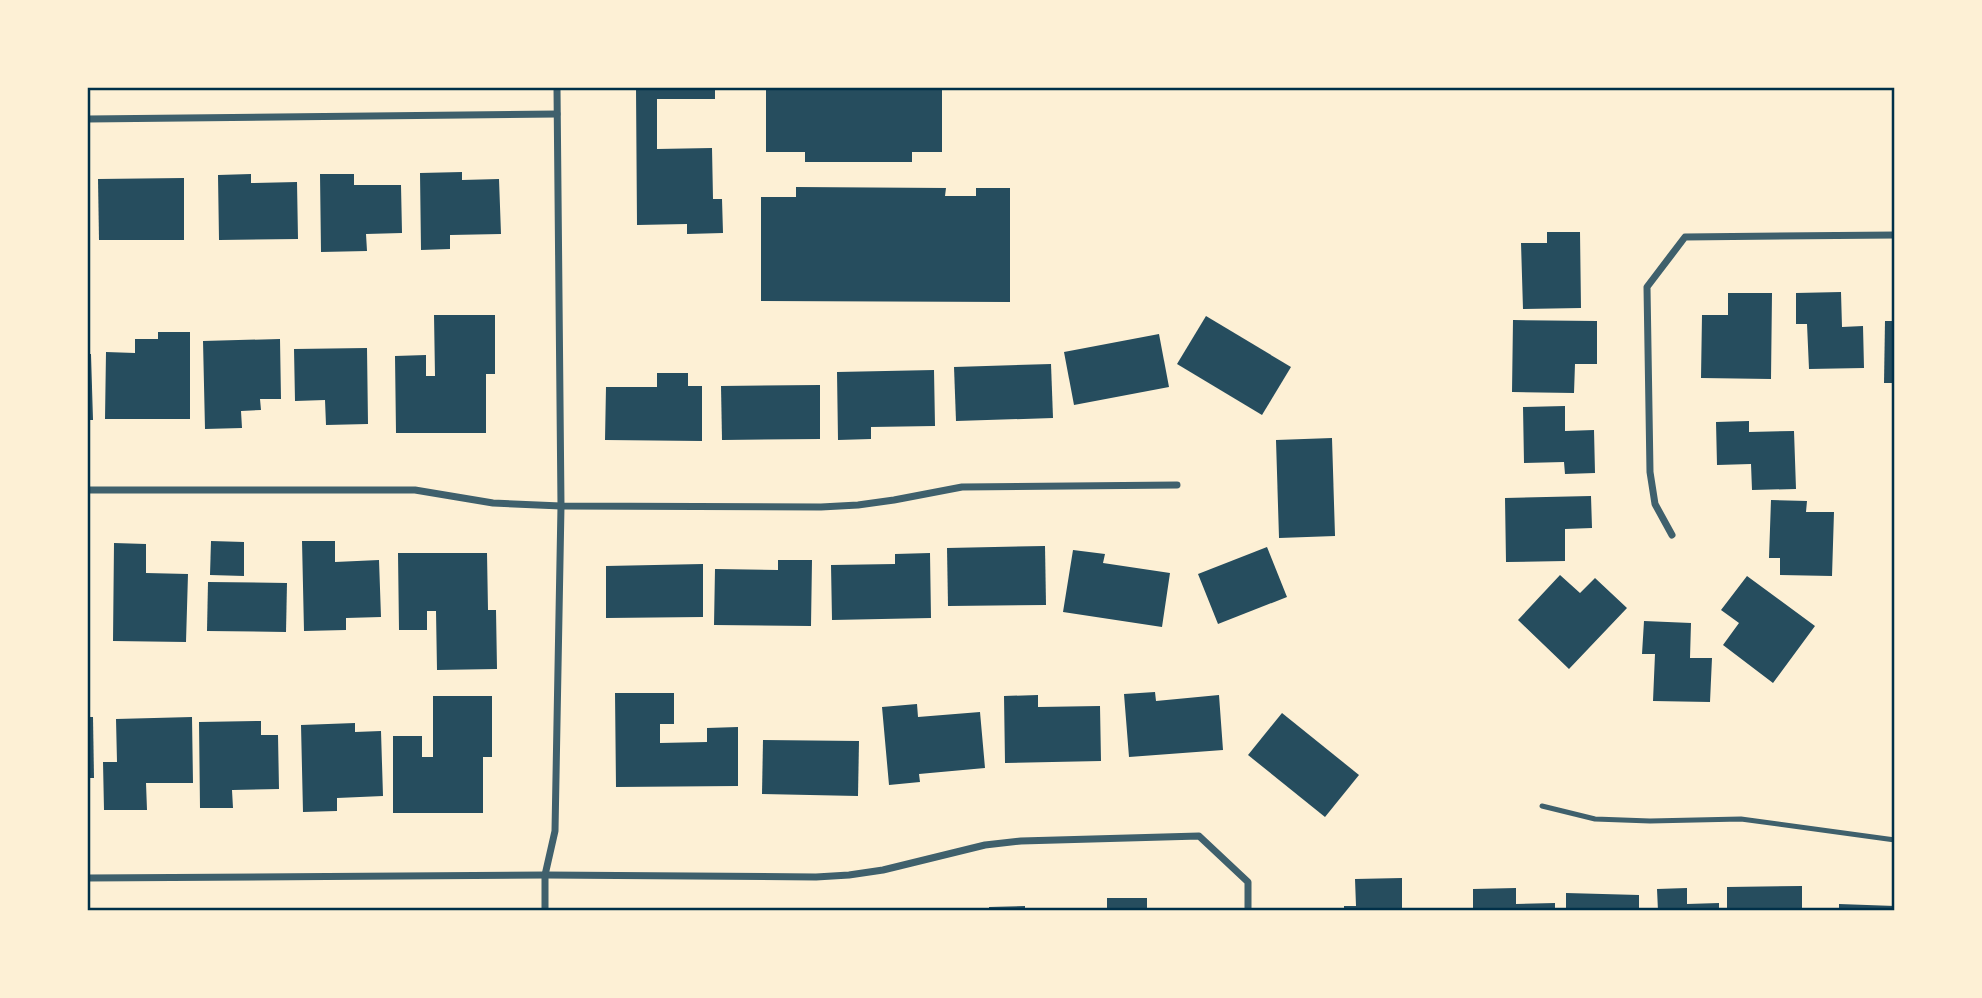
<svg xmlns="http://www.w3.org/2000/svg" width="1982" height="998" font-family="Lora,serif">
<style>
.building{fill:#264d5e}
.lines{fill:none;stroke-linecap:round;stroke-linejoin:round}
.service{stroke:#3f606c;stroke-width:5}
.minor{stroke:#3f606c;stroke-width:7}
.neatline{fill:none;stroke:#003049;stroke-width:2.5}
</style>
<rect width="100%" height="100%" fill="#fdf0d5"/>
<g class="building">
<polygon points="636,88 715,88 715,99 657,99 657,149 712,148 713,199 722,199 723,233 687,234 687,224 637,225"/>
<polygon points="766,88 942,88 942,152 912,152 912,162 805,162 805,152 766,152"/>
<polygon points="462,172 462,180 499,179 501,234 450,235 450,249 421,250 420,173"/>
<polygon points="251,174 251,183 297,182 298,239 219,240 218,175"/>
<polygon points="320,174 354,174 354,185 401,185 402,233 366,234 367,251 321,252"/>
<polygon points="184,178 184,240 99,240 98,179"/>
<polygon points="796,187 946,188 945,196 976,196 976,188 1010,188 1010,302 761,301 761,197 796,197"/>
<polygon points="1547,232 1580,232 1581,308 1523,309 1521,243 1547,243"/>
<polygon points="1841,292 1842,327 1863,326 1864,368 1809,369 1807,324 1796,324 1796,293"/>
<polygon points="1728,293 1772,293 1771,379 1701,378 1702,315 1728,315"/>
<polygon points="434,315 495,315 495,374 486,374 486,433 396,433 395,356 426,355 426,376 435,376"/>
<polygon points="1206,316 1291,367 1262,415 1177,364"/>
<polygon points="1513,320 1597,321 1597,364 1575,364 1574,393 1512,392"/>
<polygon points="1885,321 1895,321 1895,383 1884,383"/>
<polygon points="158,332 190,332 190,419 105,419 106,352 135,353 135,339 158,339"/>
<polygon points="1159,334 1169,387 1074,405 1064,352"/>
<polygon points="280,339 281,399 260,399 261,410 241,411 242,428 205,429 203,341"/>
<polygon points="367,348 368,424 326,425 325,400 295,401 294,349"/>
<polygon points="88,354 91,354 93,420 88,420"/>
<polygon points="1051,364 1053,418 956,421 954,367"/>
<polygon points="934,370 935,426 871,427 871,439 838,440 837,372"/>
<polygon points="657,373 688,373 688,386 702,386 702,441 605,440 606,387 657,387"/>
<polygon points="820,385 820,439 722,440 721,386"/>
<polygon points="1565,406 1565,431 1594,430 1595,473 1565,474 1564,462 1524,463 1523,407"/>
<polygon points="1749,421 1749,432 1794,431 1796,489 1752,490 1751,464 1717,465 1716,422"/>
<polygon points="1332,438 1335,536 1279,538 1276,440"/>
<polygon points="1591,496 1592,528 1565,529 1565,561 1506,562 1505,498"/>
<polygon points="1771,500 1807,501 1806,512 1834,512 1832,576 1780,575 1780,558 1769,558"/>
<polygon points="211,541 244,542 244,576 210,575"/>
<polygon points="302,541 335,541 335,562 379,560 381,617 346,618 346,630 304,631"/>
<polygon points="114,543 146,544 146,573 188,574 186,642 113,641"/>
<polygon points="1045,546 1046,605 948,606 947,548"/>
<polygon points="1267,547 1287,597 1218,624 1198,574"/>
<polygon points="1073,550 1105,554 1103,563 1170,573 1162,627 1063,612"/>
<polygon points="398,553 487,553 488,610 496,610 497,669 437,670 436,611 427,611 427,630 399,630"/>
<polygon points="930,553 931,618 832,620 831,565 895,564 895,554"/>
<polygon points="778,560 812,560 811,626 714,625 715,569 778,570"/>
<polygon points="703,564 703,617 606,618 606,566"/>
<polygon points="1560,575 1580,593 1595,578 1627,608 1569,669 1518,620"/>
<polygon points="1747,576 1815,626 1773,683 1723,645 1739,623 1721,610"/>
<polygon points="208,582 287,583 286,632 207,631"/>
<polygon points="1644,621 1691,623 1690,658 1712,658 1710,702 1653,701 1655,654 1642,654"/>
<polygon points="1155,692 1156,701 1219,695 1223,750 1129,757 1124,694"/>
<polygon points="615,693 674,693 674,724 660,724 660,743 707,742 707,728 738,727 738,786 616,787"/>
<polygon points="1038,695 1038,707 1100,706 1101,761 1005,763 1004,696"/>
<polygon points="433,696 492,696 492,757 483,757 483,813 393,813 393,736 422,736 422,757 433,757"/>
<polygon points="917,704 918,717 980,712 985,768 919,774 920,782 889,785 882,707"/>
<polygon points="1282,713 1359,775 1325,817 1248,755"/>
<polygon points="88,717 93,717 94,778 88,778"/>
<polygon points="192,717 193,783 146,783 147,810 104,810 103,762 117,762 116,719"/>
<polygon points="261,721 261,735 278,735 279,789 232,790 233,808 200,808 199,722"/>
<polygon points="355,723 355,732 381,731 383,796 337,798 337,811 303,812 301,725"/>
<polygon points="763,740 859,741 858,796 762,794"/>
<polygon points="1402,878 1402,911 1344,911 1344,906 1356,906 1355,879"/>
<polygon points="1802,886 1802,911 1727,911 1727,887"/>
<polygon points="1516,888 1516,904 1555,903 1555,911 1473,911 1473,889"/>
<polygon points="1687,888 1687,904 1719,903 1719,911 1658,911 1657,889"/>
<polygon points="1566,893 1639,895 1639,911 1566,911"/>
<rect x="1107" y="898" width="40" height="13"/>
<polygon points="1839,904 1895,906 1895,911 1839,911"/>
<polygon points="1025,906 1025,911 989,911 989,907"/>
</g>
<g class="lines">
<polyline class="service" points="1542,806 1595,819 1650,821 1741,819 1895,840"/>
<g class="minor">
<polyline points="88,119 557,114"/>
<polyline points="88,490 415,490 493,503 561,506 821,507 858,505 894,500 962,487 1177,485"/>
<polyline points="1672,535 1655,504 1650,472 1647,287 1685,237 1895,235"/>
<polyline points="88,878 545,875 816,877 849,875 883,870 985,845 1021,841 1199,836 1248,882 1248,911"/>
<polyline points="545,911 545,875 555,831 561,506 557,88"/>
</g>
</g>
<rect width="1982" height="998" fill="none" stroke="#fdf0d5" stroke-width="178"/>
<rect x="89" y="89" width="1804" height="820" class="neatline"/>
</svg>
